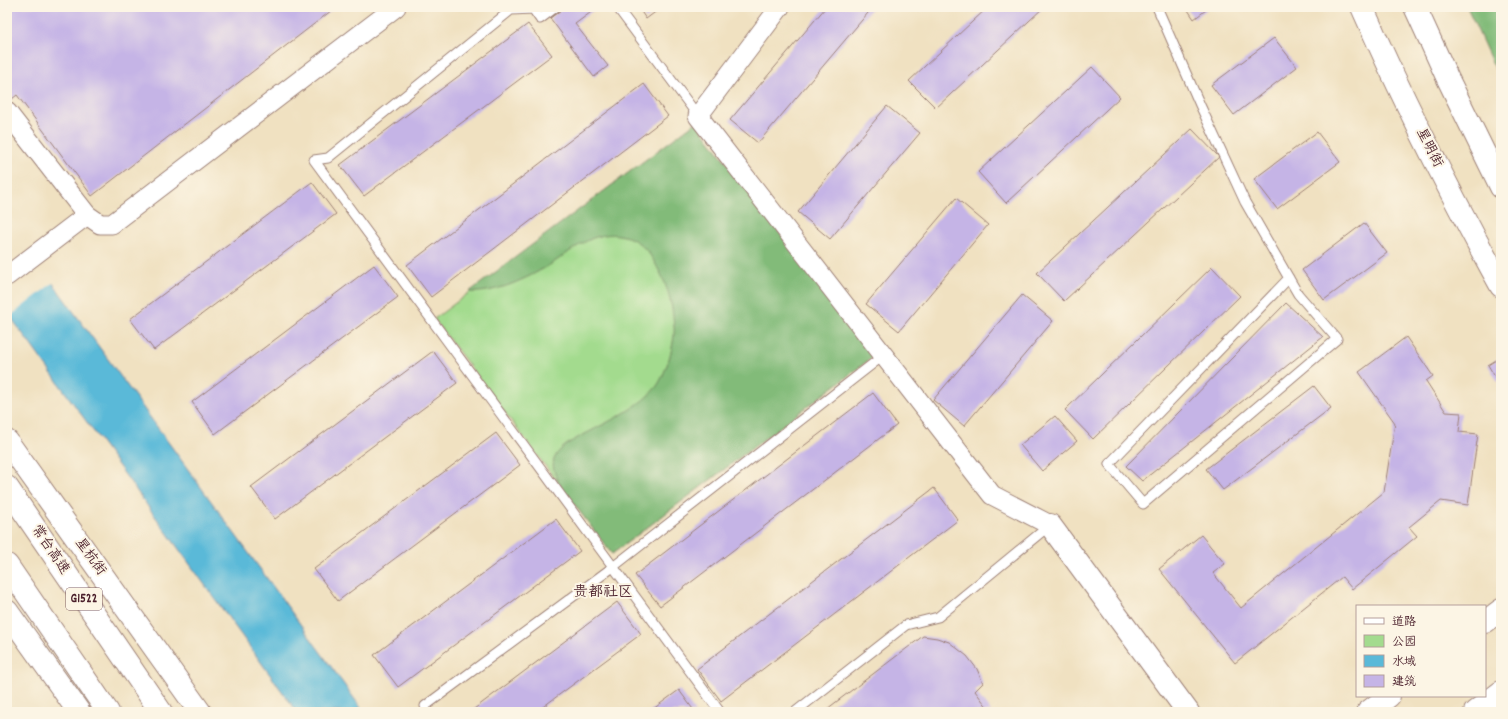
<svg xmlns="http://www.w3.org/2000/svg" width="1508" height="719" font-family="Dekko,'LXGW WenKai TC',sans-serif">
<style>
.green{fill:#a3db8e;stroke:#767d5c}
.forest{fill:#82bb79;stroke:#666d52}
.water{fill:#5ab9d8;stroke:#526c82}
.pier{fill:#f0e1c1}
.building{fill:#c5b4e6}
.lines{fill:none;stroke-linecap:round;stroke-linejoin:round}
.lane-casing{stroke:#9d8076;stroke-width:11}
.street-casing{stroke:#9d8076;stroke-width:21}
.secondary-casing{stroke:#9d8076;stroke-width:24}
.primary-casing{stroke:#9d8076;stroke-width:24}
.highway-casing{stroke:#9d8076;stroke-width:24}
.lane{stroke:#fff;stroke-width:9}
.street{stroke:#fff;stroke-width:19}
.secondary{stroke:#fff;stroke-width:22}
.primary{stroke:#fff;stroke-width:22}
.highway{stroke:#fff;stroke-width:22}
.labels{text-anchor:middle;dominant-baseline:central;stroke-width:4;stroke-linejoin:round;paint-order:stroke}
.shield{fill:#fcf5e5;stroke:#7f5f63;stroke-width:1}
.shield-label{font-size:13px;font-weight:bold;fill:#4a1f2b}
.street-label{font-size:14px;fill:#4a1f2b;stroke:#fcf5e5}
.neighbourhood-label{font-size:15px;fill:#4a1f2b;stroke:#fcf5e5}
</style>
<rect width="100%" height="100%" fill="#fcf5e5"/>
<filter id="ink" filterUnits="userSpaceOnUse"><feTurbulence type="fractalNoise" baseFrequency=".025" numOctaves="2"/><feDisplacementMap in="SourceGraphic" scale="8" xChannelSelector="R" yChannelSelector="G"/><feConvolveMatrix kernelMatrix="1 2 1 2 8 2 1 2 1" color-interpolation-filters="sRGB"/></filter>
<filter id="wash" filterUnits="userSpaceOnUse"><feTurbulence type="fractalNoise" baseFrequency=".012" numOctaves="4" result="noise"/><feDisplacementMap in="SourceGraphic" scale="16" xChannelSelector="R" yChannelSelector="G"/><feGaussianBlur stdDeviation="0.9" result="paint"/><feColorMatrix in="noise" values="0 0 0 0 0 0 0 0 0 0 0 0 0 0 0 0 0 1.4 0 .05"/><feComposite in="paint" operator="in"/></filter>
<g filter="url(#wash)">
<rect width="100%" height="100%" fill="#f0e1c1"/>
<polygon class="green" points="696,122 873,357 612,554 434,319"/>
<g class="forest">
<polygon points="1467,7 1501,7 1501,82"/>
<path d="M 696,122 L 873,357 L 612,554 L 562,488 C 557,480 551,469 554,459 C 560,446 574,440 587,433 C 609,421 641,407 657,386 C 662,379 666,368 669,359 C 672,348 675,337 674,326 C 672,299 666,281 652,258 C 645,247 636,239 624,236 C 593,228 572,252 548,266 C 526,279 495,294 469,292 Z"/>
</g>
<polygon class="water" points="7,220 364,712 297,712 7,312"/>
<polygon class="pier" points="11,222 54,282 9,317 7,315 7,225"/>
<g id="blocks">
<g class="building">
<polygon points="7,7 336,7 92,196 17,95 7,103"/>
<polygon points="565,7 598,7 575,24 608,66 594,77 550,18"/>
<polygon points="638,7 662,7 646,19"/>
<polygon points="826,7 873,7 758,143 730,120"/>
<polygon points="988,7 1044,7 936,108 909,81"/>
<polygon points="1186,7 1210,7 1194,19"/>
<polygon points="528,24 552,55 364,196 340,165"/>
<polygon points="1274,38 1297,67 1234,115 1211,85"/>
<polygon points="1092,67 1120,97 1006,203 978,172"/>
<polygon points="644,84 668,116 431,297 407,265"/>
<polygon points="887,106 920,133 830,239 798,212"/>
<polygon points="1192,129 1219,157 1064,301 1037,273"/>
<polygon points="1317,132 1340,162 1277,209 1254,179"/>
<polygon points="312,182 336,214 154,350 130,319"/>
<polygon points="956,198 988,225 899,331 866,304"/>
<polygon points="1364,223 1387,253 1324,300 1302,270"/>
<polygon points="374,265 398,297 215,434 192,402"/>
<polygon points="1212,267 1240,296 1093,439 1065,410"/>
<polygon points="1022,295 1053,321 964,426 933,400"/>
<polygon points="1286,303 1323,337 1142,481 1126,466"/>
<polygon points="1406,337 1433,376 1426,381 1446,412 1461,413 1459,432 1478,434 1468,505 1441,501 1409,527 1417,536 1352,589 1342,577 1235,663 1159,569 1201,535 1225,564 1213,573 1241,608 1384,492 1395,423 1359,372"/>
<polygon points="433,351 457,383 275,519 251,487"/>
<polygon points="1501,357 1501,387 1488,365"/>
<polygon points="1314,386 1331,408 1223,490 1206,469"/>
<polygon points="873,393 897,425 660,606 635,575"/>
<polygon points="1055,416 1077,441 1042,471 1020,445"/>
<polygon points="496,433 520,465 338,601 314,569"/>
<polygon points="934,488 958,520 721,701 697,669"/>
<polygon points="556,519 580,551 398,687 374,655"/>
<polygon points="617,602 641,634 536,712 470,712"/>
<polygon points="923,636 937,638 949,642 967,656 977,669 983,683 975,691 991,712 823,712"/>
<polygon points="679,690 695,712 649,712"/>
</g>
</g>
</g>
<g filter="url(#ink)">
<use href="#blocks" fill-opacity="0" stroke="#9d8076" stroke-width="1"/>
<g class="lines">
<defs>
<g id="lane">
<polyline points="556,7 540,19 533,9 511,10 328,158 314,160 720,712"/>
<polyline points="617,7 698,116"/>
<polyline points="1157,7 1200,105 1245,202 1298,294 1337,339 1143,504 1109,464 1289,278"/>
<polyline points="425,706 613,567 884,355"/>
<polyline points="795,712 906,625 938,617 1050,525"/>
</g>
<g id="street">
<polyline points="780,7 698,116 992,495 1050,525"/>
<polyline points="7,112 87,215 100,224 112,224 396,7"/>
<polyline points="7,276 87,215"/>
</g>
<polyline id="secondary" points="1050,525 1188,712"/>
<g id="primary">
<path d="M 1362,7 C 1404,102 1451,195 1501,286"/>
<polyline points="1415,7 1447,77 1501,187"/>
<polyline points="7,441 200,712"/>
<polyline points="7,611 79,712"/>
<polyline points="1485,622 1501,610"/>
<polyline points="1368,712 1389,696"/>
<polyline points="1475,712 1501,692"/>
</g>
<g id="highway">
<polyline points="7,487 161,712"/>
<polyline points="7,565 108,712"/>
</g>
</defs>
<use href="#lane" class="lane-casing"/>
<use href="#street" class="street-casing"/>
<use href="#secondary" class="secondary-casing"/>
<use href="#primary" class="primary-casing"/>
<use href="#highway" class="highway-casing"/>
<use href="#lane" class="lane"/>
<use href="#street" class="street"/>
<use href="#secondary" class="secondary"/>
<use href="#primary" class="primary"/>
<use href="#highway" class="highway"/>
</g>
</g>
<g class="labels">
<rect class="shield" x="66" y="588" width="36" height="22" rx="3"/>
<g class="shield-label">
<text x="84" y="599">G1522</text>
</g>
<g class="street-label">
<text transform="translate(1429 148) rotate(63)">星明街</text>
<text transform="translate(50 550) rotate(56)">常台高速</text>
<text transform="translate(90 557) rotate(54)">星杭街</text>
</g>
<g class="neighbourhood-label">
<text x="603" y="593">贵都社区</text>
</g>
</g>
<rect width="1508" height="719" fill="none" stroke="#fcf5e5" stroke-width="24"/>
<rect x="1356" y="605" width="130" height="92" fill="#fcf5e5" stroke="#b59f9b"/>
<rect x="1364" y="618" width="20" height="6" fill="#ffffff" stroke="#b59f9b"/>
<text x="1392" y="625" font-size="12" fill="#4a1f2b">道路</text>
<rect x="1364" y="635" width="20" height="12" fill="#a3db8e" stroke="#b59f9b"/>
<text x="1392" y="645" font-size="12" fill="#4a1f2b">公园</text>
<rect x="1364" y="655" width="20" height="12" fill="#5ab9d8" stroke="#b59f9b"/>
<text x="1392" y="665" font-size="12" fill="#4a1f2b">水域</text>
<rect x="1364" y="675" width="20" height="12" fill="#c5b4e6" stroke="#b59f9b"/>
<text x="1392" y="685" font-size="12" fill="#4a1f2b">建筑</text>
</svg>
